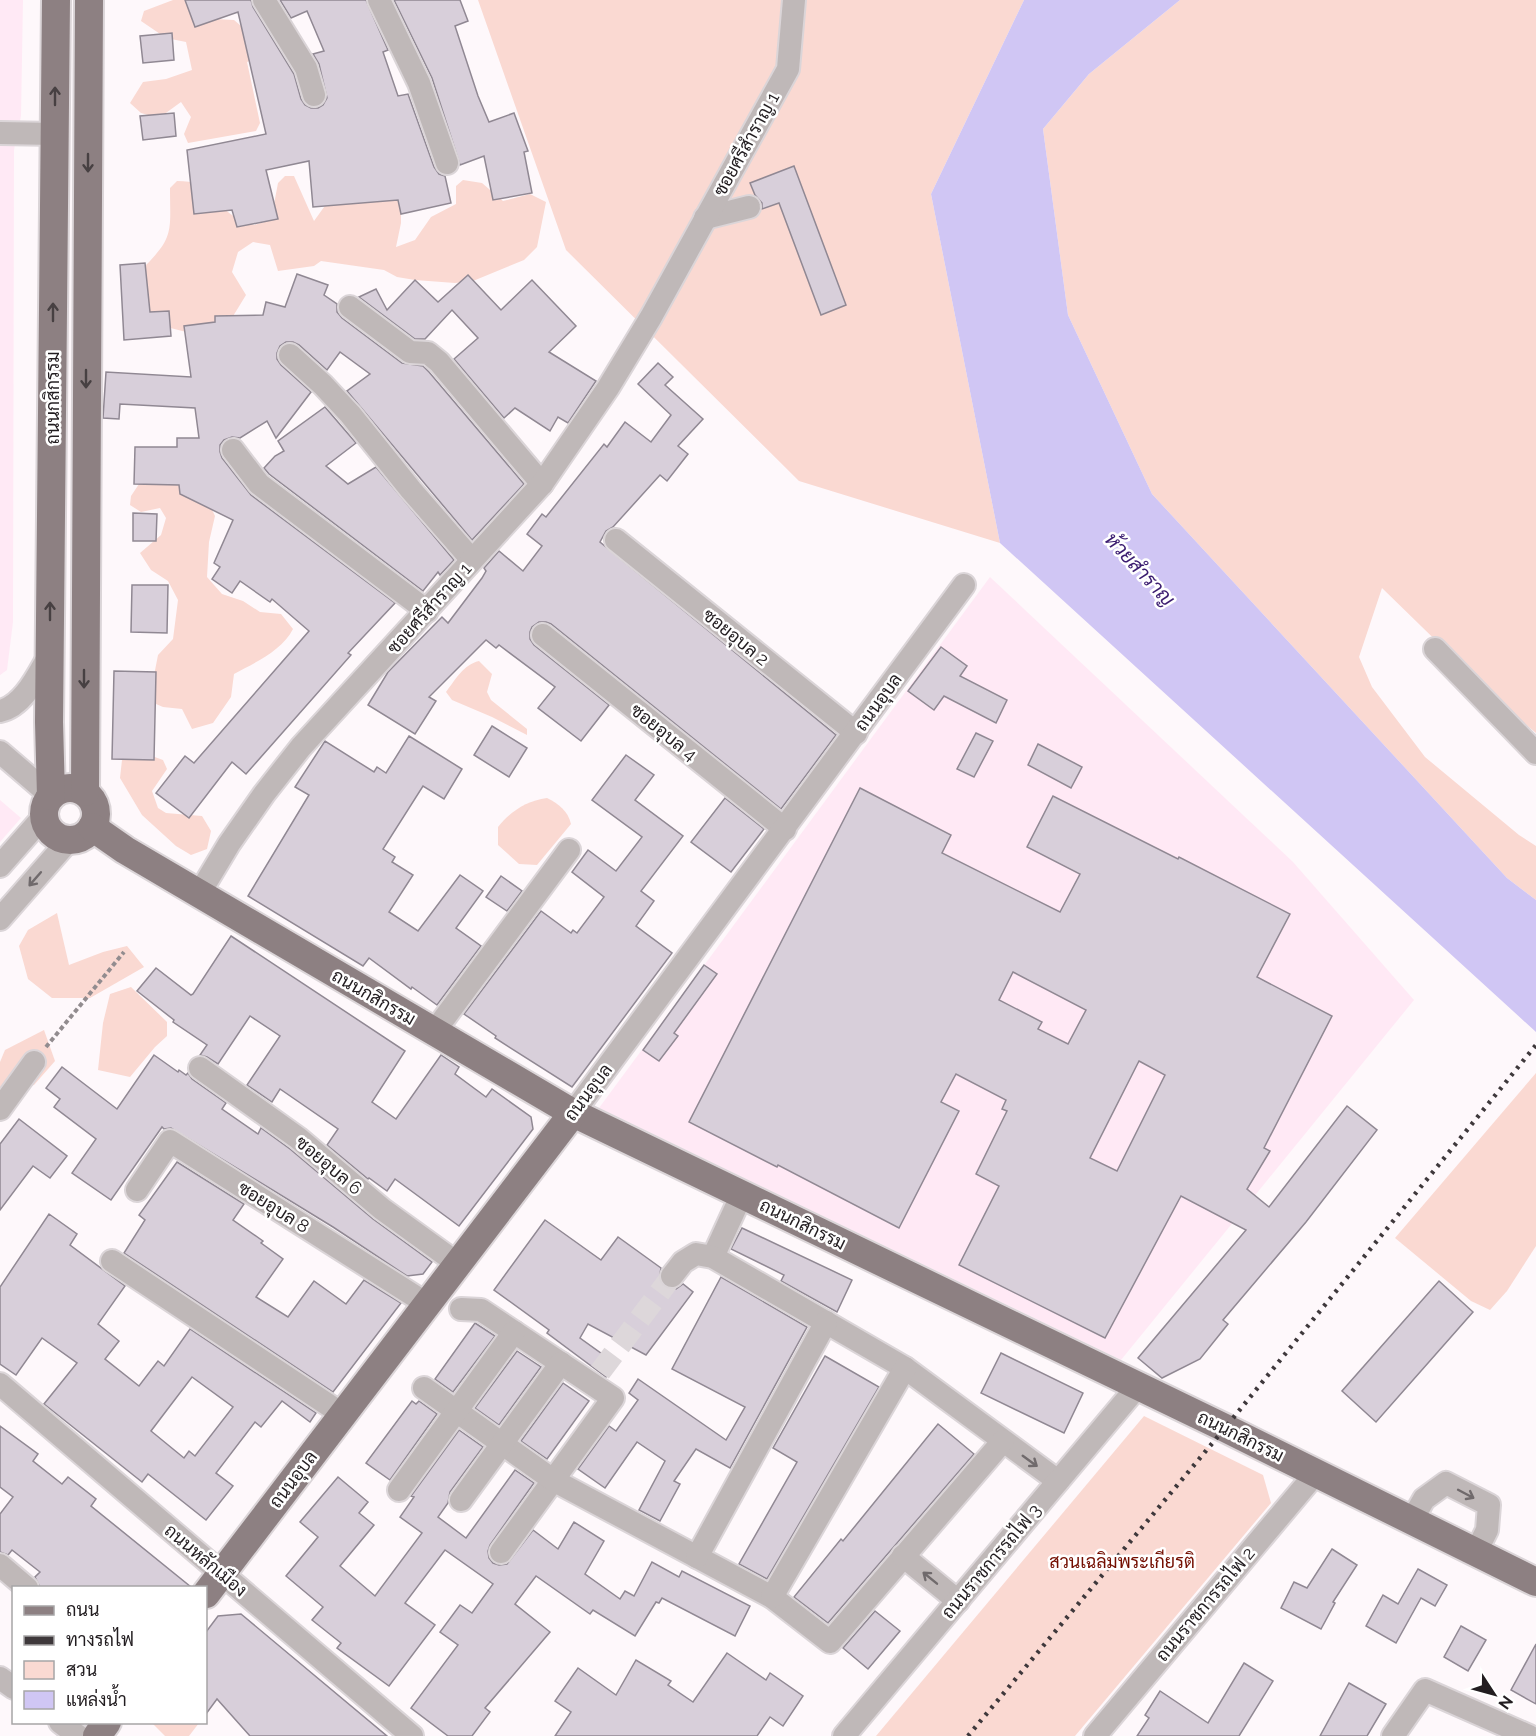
<svg xmlns="http://www.w3.org/2000/svg" width="1536" height="1736" font-family="Raleway,Sarabun,sans-serif">
<style>
.built{fill:#ffe9f5}
.green{fill:#fad9d2}
.water{fill:#d0c6f4}
.building{fill:#d8cfda;stroke:#908893;stroke-width:1.5;fill-rule:evenodd}
.lines{fill:none;stroke-linecap:round;stroke-linejoin:round}
.minor-tunnel{stroke:#ddd7da;stroke-width:22;stroke-dasharray:22 11;stroke-linecap:butt}
.minor-casing{stroke:#dbd5d8;stroke-width:26}
.major-casing{stroke:#dbd5d8;stroke-width:32}
.path{stroke:#928c8f;stroke-width:4;stroke-dasharray:4.5 3;stroke-linecap:butt}
.minor{stroke:#bfb8b8;stroke-width:22}
.major{stroke:#8d8082;stroke-width:28}
.rail{stroke:#3e383b;stroke-width:4.5;stroke-dasharray:3 6;stroke-linecap:butt}
.oneway{stroke:#474042}
.oneway2{stroke:#706a6c}
.labels{text-anchor:middle;dominant-baseline:central;stroke-width:5;stroke-linejoin:round;paint-order:stroke}
.street-label{font-size:18px;fill:#221d20;stroke:#fff}
.park-label{font-size:18px;fill:#730e00;stroke:#fff}
.water-label{font-size:20px;font-style:italic;fill:#3b1c70;stroke:#fff}
</style>
<rect width="100%" height="100%" fill="#fef8fb"/>
<g class="built">
<polygon points="0,0 23,0 21,116 14,150 13,622 7,670 0,675"/>
<polygon points="990,577 1293,862 1414,1000 1121,1360 599,1108"/>
<polygon points="0,800 21,818 0,842"/>
</g>
<g class="green">
<polygon points="173,0 192,0 196,18 234,20 253,36 260,57 247,62 260,123 256,131 188,143 184,134 191,117 181,102 159,118 141,113 130,103 143,82 166,79 192,70 186,42 166,38 141,21 144,11"/>
<polygon points="478,0 1024,0 931,194 1000,543 799,481 566,250"/>
<polygon points="1180,0 1536,0 1536,733 1499,702 1382,588 1359,657 1372,687 1425,757 1519,835 1536,846 1536,900 1507,878 1152,494 1068,315 1043,129 1089,74"/>
<path d="M 285,176 L 294,176 L 314,221 L 332,196 L 401,198 L 401,223 L 396,247 L 415,240 L 431,217 L 456,204 L 456,186 L 463,180 L 482,183 L 503,201 L 530,194 L 546,202 L 537,247 L 524,260 L 473,281 L 455,283 L 415,280 L 397,277 L 384,270 L 321,261 L 314,266 L 278,271 L 270,245 L 253,242 L 238,252 L 232,272 L 246,295 L 227,326 L 190,333 L 155,324 L 139,315 L 141,270 C 175,237 170,232 170,188 L 177,181 C 213,182 205,192 228,212 C 234,218 246,221 254,225 L 271,220 L 278,183 Z"/>
<path d="M 179,477 L 207,499 L 215,516 L 209,542 L 207,577 L 222,594 L 243,601 L 260,612 L 281,614 L 293,629 C 282,651 254,663 234,674 L 231,697 L 213,723 L 192,729 L 182,709 L 163,707 L 149,701 L 158,655 L 173,639 L 178,600 L 168,581 L 151,570 L 140,553 L 161,535 L 166,518 L 160,508 L 141,512 L 130,505 L 131,496 L 141,481 Z"/>
<path d="M 479,661 L 492,674 L 487,692 L 491,700 L 527,729 L 527,735 L 492,717 L 452,700 L 446,692 C 456,679 463,665 479,661 Z"/>
<polygon points="138,751 163,760 167,769 152,791 158,808 166,813 202,816 211,831 207,849 191,855 176,846 142,815 120,778 122,760"/>
<path d="M 547,798 C 559,804 568,811 571,824 L 537,865 L 519,864 L 498,845 L 498,827 C 511,811 526,801 547,798 Z"/>
<polygon points="57,913 69,965 103,952 127,946 144,967 90,998 52,998 28,979 19,946 28,930"/>
<polygon points="131,987 167,1022 167,1036 155,1047 130,1077 98,1070 103,1023 110,994"/>
<polygon points="44,1030 55,1061 34,1085 7,1092 0,1090 0,1062 5,1050"/>
<polygon points="1536,1073 1536,1246 1507,1291 1490,1310 1471,1301 1395,1238"/>
<polygon points="1144,1416 1263,1475 1271,1503 1075,1736 876,1736"/>
<polygon points="152,1723 199,1723 189,1736 165,1736"/>
</g>
<polygon class="water" points="1024,0 1180,0 1089,74 1043,129 1068,315 1152,494 1507,878 1536,900 1536,1032 1000,543 931,194"/>
<g class="building">
<polygon points="185,0 251,0 253,7 294,74 301,99 305,105 311,108 318,108 323,105 327,98 319,64 313,54 324,51 307,11 291,18 280,0 366,0 388,50 383,52 398,96 408,94 434,167 439,174 445,176 451,203 401,214 398,200 313,207 309,161 266,170 278,219 237,227 232,210 194,214 187,150 266,134 238,12 195,27"/>
<polygon points="394,0 460,0 468,21 455,26 478,96 489,122 514,113 528,151 524,152 532,193 493,200 484,156 460,165 432,78"/>
<polygon points="172,33 174,60 143,63 140,36"/>
<polygon points="174,113 176,136 143,140 140,116"/>
<polygon points="794,166 846,305 821,315 779,203 762,209 762,203 755,195 750,183"/>
<polygon points="145,263 150,312 169,311 171,336 124,340 120,265"/>
<polygon points="297,274 328,285 324,295 337,304 337,312 342,318 402,363 423,366 429,372 524,484 472,540 347,391 370,374 340,352 327,370 299,345 293,342 286,342 280,346 277,353 277,359 281,365 311,392 276,438 267,421 240,438 232,437 224,440 220,445 220,452 222,458 251,495 395,603 348,653 351,655 246,774 232,762 189,818 156,793 185,756 194,763 309,631 272,599 270,602 240,581 232,593 212,579 220,567 214,563 233,520 180,494 179,485 134,484 135,447 177,447 177,438 199,438 195,408 120,404 119,419 103,418 106,372 191,377 184,326 215,322 215,316 263,315 266,302 285,307"/>
<polygon points="468,275 501,310 532,280 576,326 549,352 596,381 568,423 558,417 550,431 515,408 504,418 454,359 478,338 452,310 425,339 415,339 359,297 376,289 387,310 415,280 438,302"/>
<polygon points="658,363 673,377 665,385 703,419 678,446 688,454 667,481 660,475 613,527 606,531 600,542 836,735 781,809 551,624 546,622 539,622 532,627 530,632 530,639 534,645 609,705 581,741 538,708 555,687 499,645 496,648 486,640 429,697 436,701 415,734 368,705 388,672 442,617 448,623 482,578 486,571 484,568 499,551 523,571 542,546 527,534 542,514 546,517 604,444 607,447 625,422 651,442 671,415 638,384"/>
<polygon points="325,407 356,443 326,466 348,484 376,467 454,560 440,575 438,572 423,591 269,474 264,468 275,456 284,451 278,441"/>
<polygon points="133,513 157,514 156,541 133,541"/>
<polygon points="132,585 168,585 167,633 131,632"/>
<polygon points="941,647 967,666 960,676 1007,700 996,723 944,696 934,710 908,691"/>
<polygon points="114,671 156,672 154,760 112,759"/>
<polygon points="492,726 527,748 509,777 474,755"/>
<polygon points="976,733 993,741 974,777 957,769"/>
<polygon points="409,736 462,769 444,799 423,786 383,849 395,857 392,862 413,875 389,912 418,931 460,875 483,891 456,928 481,946 437,1005 412,987 411,989 369,958 363,966 248,896 309,795 295,787 325,741 374,772 377,767 386,773"/>
<polygon points="1038,744 1082,767 1071,788 1028,765"/>
<polygon points="626,755 654,775 635,800 683,836 641,891 654,901 636,926 672,953 572,1087 495,1038 496,1036 464,1014 541,911 571,933 573,930 577,933 604,897 572,872 588,850 616,871 642,837 592,800"/>
<path d="M 860,788 L 951,835 L 942,853 L 1060,912 L 1080,874 L 1027,847 L 1053,796 L 1178,859 L 1179,857 L 1290,914 L 1257,977 L 1332,1016 L 1264,1148 L 1270,1151 L 1247,1189 L 1269,1207 L 1347,1106 L 1377,1130 L 1306,1222 L 1223,1320 L 1228,1324 L 1200,1359 L 1162,1378 L 1138,1358 L 1246,1230 L 1181,1196 L 1105,1338 L 959,1265 L 999,1186 L 976,1174 L 1007,1111 L 1002,1109 L 1006,1100 L 956,1074 L 941,1102 L 959,1111 L 899,1228 L 778,1165 L 777,1167 L 689,1122 ZM 1013,972 L 1086,1010 L 1068,1044 L 1038,1029 L 1042,1022 L 999,1000 ZM 1139,1061 L 1165,1075 L 1117,1171 L 1090,1158 Z"/>
<polygon points="725,798 764,829 731,872 691,842"/>
<polygon points="501,876 522,891 507,911 486,897"/>
<polygon points="231,936 405,1051 372,1102 396,1119 441,1055 459,1067 455,1074 486,1097 492,1089 531,1117 533,1129 459,1226 395,1179 387,1191 369,1178 368,1179 327,1145 338,1129 280,1089 272,1102 247,1085 280,1036 250,1016 218,1064 207,1057 200,1055 207,1045 173,1022 174,1020 137,991 156,968 191,995 193,994"/>
<polygon points="704,965 717,974 674,1033 678,1036 659,1061 643,1050"/>
<polygon points="154,1055 178,1072 179,1070 186,1075 188,1073 192,1079 226,1103 222,1109 258,1134 261,1128 290,1149 373,1219 432,1262 423,1274 407,1276 333,1227 171,1128 164,1129 162,1127 111,1200 72,1173 96,1139 54,1107 60,1099 46,1088 62,1067 117,1109"/>
<polygon points="19,1119 67,1156 50,1178 33,1166 0,1210 0,1144"/>
<polygon points="177,1162 244,1204 233,1220 263,1241 261,1243 283,1259 256,1297 288,1317 314,1281 346,1304 364,1280 401,1303 333,1392 124,1253 145,1220 139,1215"/>
<path d="M 49,1214 L 77,1234 L 70,1245 L 125,1286 L 98,1324 L 119,1341 L 105,1359 L 139,1386 L 158,1361 L 164,1366 L 190,1329 L 316,1413 L 310,1422 L 282,1401 L 261,1427 L 255,1422 L 216,1473 L 233,1486 L 206,1520 L 148,1474 L 142,1482 L 44,1404 L 77,1363 L 42,1338 L 16,1375 L 0,1364 L 0,1287 ZM 192,1377 L 233,1407 L 195,1456 L 189,1451 L 184,1458 L 151,1431 Z"/>
<polygon points="545,1220 601,1260 618,1237 661,1268 659,1280 664,1287 671,1289 676,1289 683,1284 693,1292 646,1355 588,1324 580,1338 616,1364 606,1377 547,1333 549,1330 494,1290"/>
<polygon points="742,1228 852,1280 837,1312 781,1281 784,1275 731,1249"/>
<polygon points="721,1277 807,1327 730,1468 696,1449 674,1481 680,1484 660,1521 639,1510 665,1461 637,1442 605,1488 578,1469 609,1426 616,1431 638,1400 629,1393 638,1379 726,1440 745,1407 672,1369"/>
<polygon points="1439,1281 1473,1312 1376,1422 1342,1391"/>
<polygon points="475,1323 495,1336 453,1392 435,1379"/>
<polygon points="517,1351 541,1367 499,1425 475,1408"/>
<polygon points="1001,1353 1083,1393 1064,1433 981,1393"/>
<polygon points="825,1356 879,1387 767,1579 739,1564 797,1462 773,1448"/>
<polygon points="563,1383 589,1401 547,1459 521,1441"/>
<polygon points="412,1401 416,1404 419,1401 437,1414 390,1480 366,1463"/>
<polygon points="938,1424 974,1454 828,1623 794,1597 841,1539 843,1541"/>
<polygon points="0,1426 38,1454 33,1461 62,1484 68,1477 96,1499 91,1506 191,1587 40,1587 35,1577 40,1572 12,1550 8,1555 0,1552 0,1514 13,1497 0,1487"/>
<polygon points="459,1430 483,1447 450,1492 448,1503 438,1517 466,1538 515,1470 534,1483 490,1545 488,1551 489,1558 493,1563 499,1565 507,1564 533,1530 558,1549 574,1522 604,1541 585,1574 620,1599 625,1591 634,1596 652,1562 679,1577 682,1571 750,1606 735,1636 662,1598 659,1603 656,1602 635,1636 593,1610 590,1614 536,1576 515,1604 550,1632 485,1708 490,1712 472,1736 448,1736 411,1708 458,1645 440,1632 460,1605 472,1613 493,1584 445,1550 405,1603 435,1625 389,1686 337,1648 341,1643 312,1620 323,1607 286,1576 318,1537 300,1522 338,1477 368,1502 359,1513 374,1525 340,1566 375,1596 422,1533 400,1517 414,1497 411,1496"/>
<polygon points="1332,1549 1357,1565 1333,1602 1335,1603 1321,1629 1281,1608 1294,1582 1307,1588"/>
<polygon points="1418,1569 1447,1585 1435,1606 1421,1598 1396,1643 1366,1626 1383,1595 1398,1604"/>
<polygon points="875,1611 900,1631 868,1669 843,1648"/>
<polygon points="241,1614 387,1736 250,1736 217,1699 206,1714 206,1632 218,1616"/>
<polygon points="1461,1626 1486,1640 1468,1671 1444,1657"/>
<polygon points="1536,1644 1536,1704 1511,1690"/>
<polygon points="727,1653 766,1680 770,1673 803,1696 783,1726 770,1717 757,1736 555,1736 571,1712 555,1701 578,1668 616,1695 636,1660 671,1681 668,1685 693,1702"/>
<polygon points="1244,1663 1273,1681 1239,1736 1137,1736 1149,1718 1145,1715 1160,1691 1208,1723"/>
<polygon points="1349,1683 1386,1704 1367,1736 1320,1736"/>
</g>
<g class="lines">
<polyline class="minor-tunnel" points="600,1372 672,1276"/>
<defs>
<g id="minor">
<polyline points="264,0 306,68 314,95"/>
<polyline points="379,0 419,83 447,163"/>
<polyline points="0,133 55,134"/>
<polyline points="705,218 749,207"/>
<polyline points="350,307 410,352 428,353 439,362 542,484"/>
<polyline points="290,355 323,385 350,414 411,490 472,560"/>
<polyline points="233,450 259,484 427,611"/>
<polyline points="616,540 856,733"/>
<polyline points="543,635 785,829"/>
<polyline points="1435,649 1536,753"/>
<path d="M 0,711 C 24,706 38,674 50,654"/>
<polyline points="0,752 51,796"/>
<polyline points="0,866 44,816"/>
<polyline points="199,894 229,844 264,794 301,747 542,484 608,388 651,317 788,69 794,0"/>
<polyline points="0,919 70,839"/>
<polyline points="434,1032 569,850"/>
<polyline points="200,1068 298,1138 382,1209 458,1264"/>
<polyline points="0,1109 34,1062"/>
<polyline points="573,1113 964,585"/>
<polyline points="137,1190 170,1141 427,1304"/>
<polyline points="713,1257 742,1194"/>
<polyline points="112,1261 342,1414"/>
<polyline points="672,1276 683,1262 696,1254 713,1257 905,1368 1058,1481"/>
<polyline points="461,1309 481,1310 613,1398 501,1552"/>
<polyline points="0,1384 412,1736"/>
<polyline points="424,1388 553,1480 772,1597 830,1642 1003,1441"/>
<polyline points="399,1490 514,1332"/>
<polyline points="461,1500 561,1363"/>
<polyline points="1412,1520 1424,1499 1446,1483 1489,1505 1487,1530 1476,1552"/>
<polyline points="903,1556 958,1601"/>
<polyline points="697,1557 826,1322"/>
<polyline points="0,1565 27,1588"/>
<polyline points="772,1597 905,1368"/>
<polyline points="0,1678 14,1688"/>
<polyline points="60,1722 78,1736"/>
<polyline points="844,1736 1138,1386"/>
<polyline points="1095,1736 1316,1473"/>
<polyline points="1393,1736 1425,1690 1529,1736"/>
</g>
<g id="major">
<circle cx="70" cy="814" r="26"/>
<polyline points="85,792 89,0"/>
<polyline points="51,796 49,722 56,0"/>
<polyline points="92,827 125,850 573,1113 1225,1428 1536,1582"/>
<polyline points="206,1594 573,1113"/>
<polyline points="97,1736 107,1722"/>
</g>
</defs>
<use href="#minor" class="minor-casing"/>
<use href="#major" class="major-casing"/>
<polyline class="path" points="46,1047 124,952"/>
<use href="#minor" class="minor"/>
<use href="#major" class="major"/>
<polyline class="rail" points="968,1736 1225,1428 1536,1045"/>
</g>
<defs><path id="oneway-shaft" d="M-6 0H5M1.5-3L5.5 0L1.5 3" fill="none" stroke-width="1.6" stroke-linecap="round" stroke-linejoin="round" transform="scale(1.5)"/></defs>
<g class="oneway">
<use href="#oneway-shaft" transform="translate(55 96) rotate(-90)"/>
<use href="#oneway-shaft" transform="translate(88 163) rotate(90)"/>
<use href="#oneway-shaft" transform="translate(53 312) rotate(-90)"/>
<use href="#oneway-shaft" transform="translate(86 379) rotate(90)"/>
<use href="#oneway-shaft" transform="translate(50 611) rotate(-90)"/>
<use href="#oneway-shaft" transform="translate(84 679) rotate(90)"/>
</g>
<g class="oneway2">
<use href="#oneway-shaft" transform="translate(35 879) rotate(131)"/>
<use href="#oneway-shaft" transform="translate(1030 1461) rotate(36)"/>
<use href="#oneway-shaft" transform="translate(1466 1494) rotate(28)"/>
<use href="#oneway-shaft" transform="translate(930 1578) rotate(-141)"/>
</g>
<g class="labels">
<g class="street-label">
<text transform="translate(746 144) rotate(-61)">ซอยศรีสำราญ 1</text>
<text transform="translate(52 398) rotate(-90)">ถนนกสิกรรม</text>
<text transform="translate(429 608) rotate(-48)">ซอยศรีสำราญ 1</text>
<text transform="translate(736 637) rotate(39)">ซอยอุบล 2</text>
<text transform="translate(878 702) rotate(-54)">ถนนอุบล</text>
<text transform="translate(664 732) rotate(39)">ซอยอุบล 4</text>
<text transform="translate(374 997) rotate(30)">ถนนกสิกรรม</text>
<text transform="translate(588 1092) rotate(-53)">ถนนอุบล</text>
<text transform="translate(329 1165) rotate(40)">ซอยอุบล 6</text>
<text transform="translate(274 1207) rotate(32)">ซอยอุบล 8</text>
<text transform="translate(803 1224) rotate(26)">ถนนกสิกรรม</text>
<text transform="translate(1241 1436) rotate(26)">ถนนกสิกรรม</text>
<text transform="translate(293 1479) rotate(-53)">ถนนอุบล</text>
<text transform="translate(206 1560) rotate(40)">ถนนหลักเมือง</text>
<text transform="translate(991 1561) rotate(-50)">ถนนราชการรถไฟ 3</text>
<text transform="translate(1205 1604) rotate(-50)">ถนนราชการรถไฟ 2</text>
</g>
<g class="park-label">
<text x="1122" y="1561">สวนเฉลิมพระเกียรติ</text>
</g>
<g class="water-label">
<text transform="translate(1140 569) rotate(47)">ห้วยสำราญ</text>
</g>
</g>
<rect x="12" y="1586" width="195" height="138" fill="#ffffff" stroke="#a7a5a6" stroke-width="1.5"/>
<rect x="24" y="1606" width="30" height="9" fill="#8d8082" stroke="#a7a5a6" stroke-width="1.5"/>
<text x="66" y="1616" font-size="18" fill="#221d20">ถนน</text>
<rect x="24" y="1636" width="30" height="9" fill="#3e383b" stroke="#a7a5a6" stroke-width="1.5"/>
<text x="66" y="1646" font-size="18" fill="#221d20">ทางรถไฟ</text>
<rect x="24" y="1661" width="30" height="18" fill="#fad9d2" stroke="#a7a5a6" stroke-width="1.5"/>
<text x="66" y="1676" font-size="18" fill="#221d20">สวน</text>
<rect x="24" y="1691" width="30" height="18" fill="#d0c6f4" stroke="#a7a5a6" stroke-width="1.5"/>
<text x="66" y="1706" font-size="18" fill="#221d20">แหล่งน้ำ</text>
<g transform="translate(1494 1694) rotate(126)" stroke="#ffffff" stroke-width="4.5" paint-order="stroke">
<path d="M0-4.5L10 22L0 15L-10 22Z" fill="#221d20"/>
<text y="-9" font-size="16" font-weight="bold" text-anchor="middle" fill="#221d20">N</text>
</g>
</svg>
